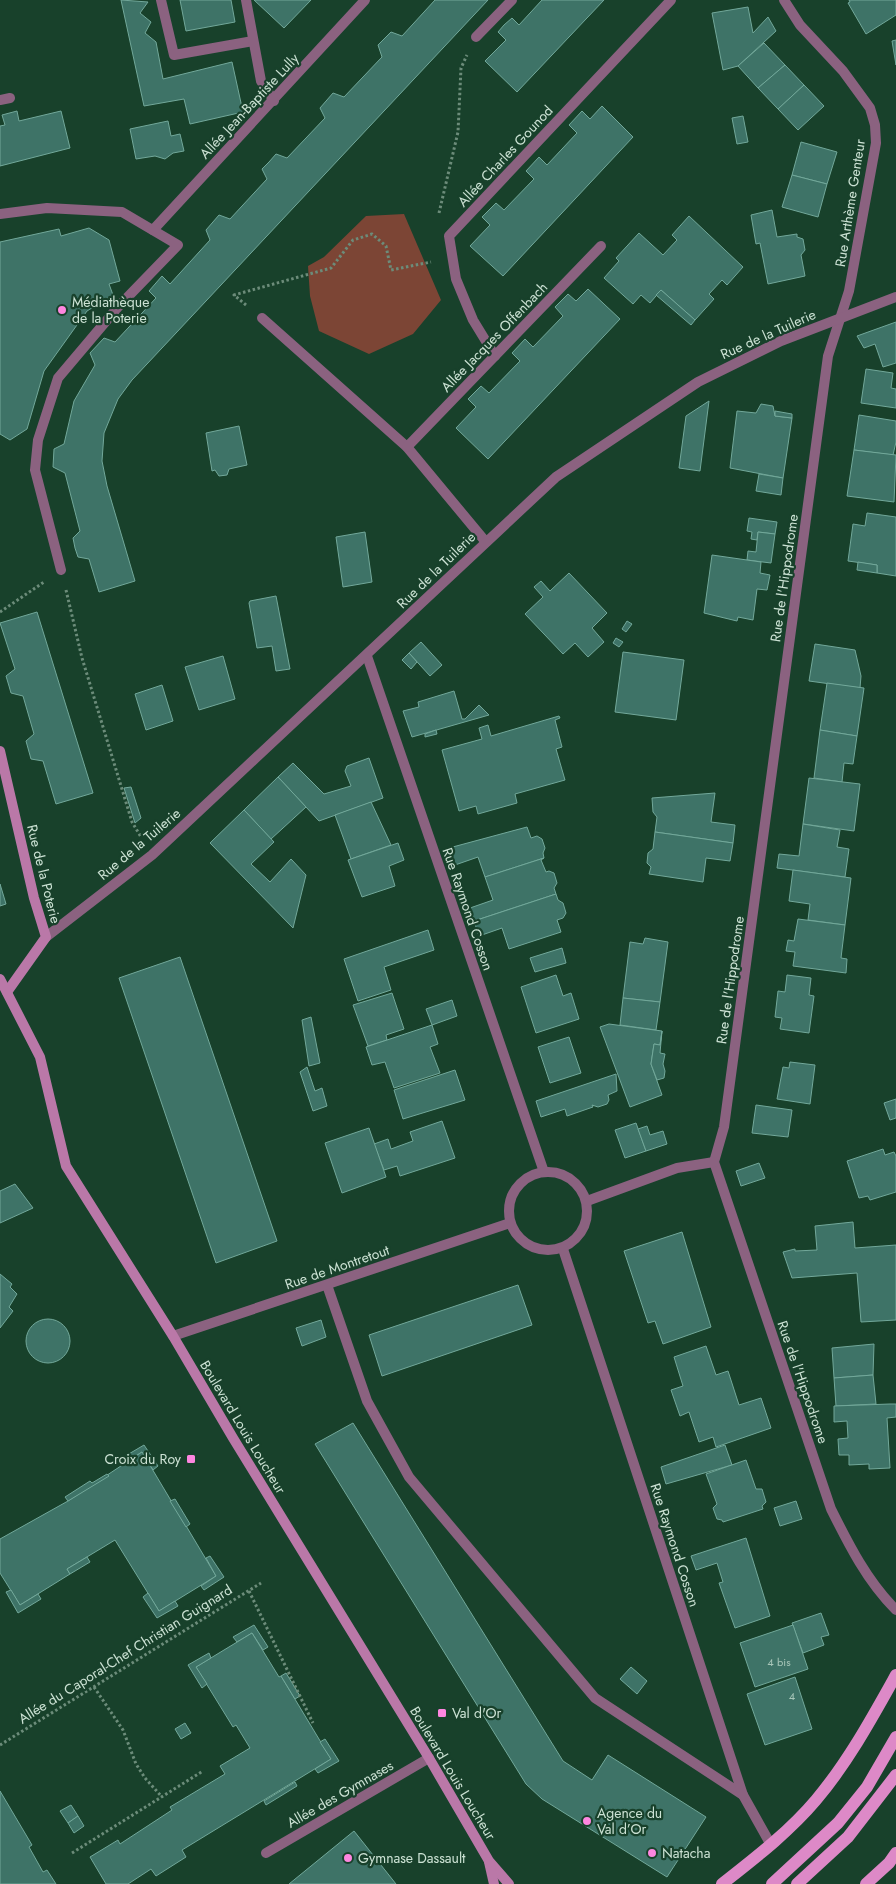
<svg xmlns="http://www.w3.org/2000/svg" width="896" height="1884" font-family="Jost,sans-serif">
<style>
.green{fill:#7c4535}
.building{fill:#3e7367;stroke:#72a89a}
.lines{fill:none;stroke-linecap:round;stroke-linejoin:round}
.path{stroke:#6c8c7a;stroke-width:3;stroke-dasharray:2.5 2.5;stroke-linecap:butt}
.lane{stroke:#8b6280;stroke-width:10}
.street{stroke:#8b6280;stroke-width:10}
.secondary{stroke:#ba78a8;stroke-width:10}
.primary{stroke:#dd89c7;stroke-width:12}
.poi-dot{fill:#fe86e0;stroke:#18412b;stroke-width:2}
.labels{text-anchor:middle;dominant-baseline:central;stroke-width:4.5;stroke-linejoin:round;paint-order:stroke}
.number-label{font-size:11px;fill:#a8c6b9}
.street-label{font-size:14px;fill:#cce2d4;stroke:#18412b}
.poi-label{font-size:14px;fill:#cce2d4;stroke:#18412b;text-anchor:start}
</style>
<rect width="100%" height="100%" fill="#18412b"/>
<polygon class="green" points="404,214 441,300 413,334 369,354 319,331 310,296 308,266 324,257 366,216"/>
<g class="building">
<polygon points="121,0 148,2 140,13 151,22 145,33 156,42 163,79 232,62 243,112 190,124 184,99 144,106"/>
<polygon points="180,0 231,0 235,22 186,31"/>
<polygon points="254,0 311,0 284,28"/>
<polygon points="435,0 488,0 132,380 118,399 104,433 102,461 107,486 135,581 99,592 89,559 78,557 75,548 73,538 80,531 65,473 53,467 54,449 64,444 74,401 95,365 90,353 104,338 115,342 156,298 149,291 162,276 170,284 210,240 206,230 219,215 230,219 267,179 262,169 269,162 276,154 287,158 325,118 320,108 333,93 344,97 382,57 378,45 391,32 402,36"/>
<polygon points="542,0 604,0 517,92 485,61 506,40 498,32 504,25 512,18 519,25"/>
<polygon points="849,0 896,0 896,15 866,34 848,3 850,2"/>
<polygon points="748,7 753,33 768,17 776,31 738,66 723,70 712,13"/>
<polygon points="896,40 896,65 892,41"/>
<polygon points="764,43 785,65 758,88 738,66"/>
<polygon points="785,65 804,85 778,109 758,88"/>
<polygon points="804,85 824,106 798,130 778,109"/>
<polygon points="602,106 633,137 503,276 470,246 490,225 482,217 496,203 504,210 534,179 526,171 539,157 547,165 577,133 569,125 582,111 590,119"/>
<polygon points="17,111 19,121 61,111 70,148 0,166 0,126 5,125 2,115"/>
<polygon points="743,116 748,142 737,144 732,118"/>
<polygon points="168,121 171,136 180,134 184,151 173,153 165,159 155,156 136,159 130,129"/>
<polygon points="801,142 837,152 827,184 792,175"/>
<polygon points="792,175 827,184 818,217 782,207"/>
<polygon points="772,210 777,237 797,234 797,237 803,239 805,250 801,255 805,276 768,284 760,243 756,244 751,215"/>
<polygon points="689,216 743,267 727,285 722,280 709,294 714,299 695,320 661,290 650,303 641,295 633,304 604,278 619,261 616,258 639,233 663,255 677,240 672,235"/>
<polygon points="89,228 109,240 120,281 109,284 113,295 87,311 44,371 27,429 10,440 0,434 0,242 59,229 61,236"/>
<polygon points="588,289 620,319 488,459 456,428 476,407 468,399 481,386 489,393 520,361 512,353 525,339 533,347 563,316 555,307 568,294 576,301"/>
<polygon points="661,290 695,320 691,325 656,295"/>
<polygon points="896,322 896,363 883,367 875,344 864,348 857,336"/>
<polygon points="866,369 893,373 891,388 896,389 896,408 861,403"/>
<polygon points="709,401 700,471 679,468 686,416"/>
<polygon points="761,404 773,406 775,416 792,418 783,478 730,468 737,411 756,413"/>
<polygon points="775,411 792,414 792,418 775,416"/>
<polygon points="859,415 896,421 896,442 893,455 854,450"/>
<polygon points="239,426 247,465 229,469 227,475 219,476 215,470 212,471 206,433"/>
<polygon points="854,450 896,455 894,502 847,496"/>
<polygon points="759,474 783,478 781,495 756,491"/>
<polygon points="867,513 896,517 896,576 877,573 877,565 848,561 853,524 865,526"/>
<polygon points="749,518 777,522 775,534 758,532 757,540 751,539 752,532 747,531"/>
<polygon points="365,532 372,582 343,587 336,537"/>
<polygon points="758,532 775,534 771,563 747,560 748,551 756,552"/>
<polygon points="712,555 761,562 760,573 770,575 767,590 757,589 753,620 738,617 737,621 704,613"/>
<polygon points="858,562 877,565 877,573 857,570"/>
<polygon points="569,573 607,613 592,628 604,642 588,657 575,643 563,654 525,614 543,597 534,587 541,581 550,591"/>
<polygon points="276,596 290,669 276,671 272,646 257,648 249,603 250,601"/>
<polygon points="37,612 93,793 56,804 43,761 31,759 26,741 34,734 23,696 11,693 9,686 6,676 15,669 0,623"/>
<polygon points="627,621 632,624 626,632 622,629"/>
<polygon points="616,638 623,642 619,647 613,643"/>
<polygon points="421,642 442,665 430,676 409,653"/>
<polygon points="815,644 855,650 861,676 860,688 809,681"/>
<polygon points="623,652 684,660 676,720 615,712"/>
<polygon points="409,653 417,662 411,669 402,660"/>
<polygon points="223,656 235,699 199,710 185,667"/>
<polygon points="827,683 864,688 857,736 820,730"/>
<polygon points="162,685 173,721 146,730 135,694"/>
<polygon points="454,691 462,719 465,719 479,705 489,715 412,737 403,711 419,707 418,702"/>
<polygon points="559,716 560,718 555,720 562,747 556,749 565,780 515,794 517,803 478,814 476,806 459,811 442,750 482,739 479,728 488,725 491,736"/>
<polygon points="436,730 437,734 425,737 425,734"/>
<polygon points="820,730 857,736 853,764 844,763 842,782 814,778"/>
<polygon points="369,758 383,798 319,821 278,777 293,763 324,794 351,786 345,771 347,766"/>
<polygon points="278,777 306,807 271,839 244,810"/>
<polygon points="809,778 860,784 854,831 803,824"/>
<polygon points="131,787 141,818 135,823 124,788"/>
<polygon points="715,793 711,822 735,825 733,843 655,832 657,817 653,812 652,798"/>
<polygon points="371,802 391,845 351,859 335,815"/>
<polygon points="244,810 274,842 251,864 270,882 291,859 306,875 293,928 210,843"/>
<polygon points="803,824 840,830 837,847 849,849 845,877 777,868 779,854 799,856"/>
<polygon points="527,827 531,838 537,836 542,839 545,848 543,853 544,858 485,877 478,857 455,865 449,848"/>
<polygon points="655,832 733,843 730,861 706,858 703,882 649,874 651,867 647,863 648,853 653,849"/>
<polygon points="398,843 404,860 389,866 395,886 362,897 348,860"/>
<polygon points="544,858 541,860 546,872 549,871 554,873 557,883 554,888 556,894 474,921 470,908 493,900 485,877"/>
<polygon points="793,870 851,878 845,925 808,920 810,904 789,901"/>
<polygon points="0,884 6,904 0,906"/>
<polygon points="556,894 558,900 563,903 566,913 563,918 557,920 561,932 509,949 502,928 479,936 474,921"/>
<polygon points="798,919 845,925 841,958 847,959 846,973 793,966 795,952 786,951 788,940 794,941"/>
<polygon points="428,930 434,950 384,967 391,990 358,1001 344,959"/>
<polygon points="645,938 668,942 660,1002 623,998 630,942 643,944"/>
<polygon points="562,948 566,963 535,972 530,958"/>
<polygon points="180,957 277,1241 216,1263 119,978"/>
<polygon points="556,975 563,996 571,993 579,1019 536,1033 521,987"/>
<polygon points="787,975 811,978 809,995 814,996 809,1033 780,1029 782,1018 775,1017 778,991 785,992"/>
<polygon points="392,993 404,1029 386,1035 387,1040 368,1046 353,1005"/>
<polygon points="623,998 660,1002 656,1030 620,1025"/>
<polygon points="452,1000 457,1016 432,1025 426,1009"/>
<polygon points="311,1017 320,1063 309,1066 302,1020"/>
<polygon points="609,1024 662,1031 660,1045 654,1044 651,1064 662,1095 630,1107 600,1027"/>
<polygon points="432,1025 438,1044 430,1047 440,1073 394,1088 385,1062 372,1065 366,1047"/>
<polygon points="662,1031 660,1053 665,1054 663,1064 665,1071 664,1078 657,1080 651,1064 654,1044 660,1045"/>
<polygon points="569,1037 581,1073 550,1083 538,1047"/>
<polygon points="790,1062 815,1065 810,1104 777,1099 783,1067 789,1068"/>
<polygon points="307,1067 315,1091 322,1088 327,1106 313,1111 300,1072"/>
<polygon points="455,1070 465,1100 403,1119 394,1090"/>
<polygon points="616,1074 617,1091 608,1095 609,1100 607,1104 598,1107 592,1105 593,1107 567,1116 565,1109 541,1117 536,1101"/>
<polygon points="896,1099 896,1118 890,1120 884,1103"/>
<polygon points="756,1105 792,1110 788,1137 752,1133"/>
<polygon points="442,1121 455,1158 400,1176 397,1166 384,1170 374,1144 388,1139 391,1149 413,1141 410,1132"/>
<polygon points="636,1123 646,1151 625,1158 615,1130"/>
<polygon points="647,1126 650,1135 663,1131 667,1144 646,1151 638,1129"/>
<polygon points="369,1128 386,1177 342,1193 325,1143"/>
<polygon points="883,1149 885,1155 894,1152 896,1156 896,1192 870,1200 868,1196 859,1198 847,1161"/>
<polygon points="759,1163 765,1178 741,1186 736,1171"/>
<polygon points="15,1184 33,1208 0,1223 0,1191"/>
<polygon points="853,1222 855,1248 896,1245 896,1320 861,1322 857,1273 792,1278 783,1252 795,1249 795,1251 817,1250 815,1226"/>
<polygon points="682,1232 711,1327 663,1344 655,1321 648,1323 624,1251"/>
<polygon points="0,1274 12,1284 10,1287 17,1294 9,1307 13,1311 0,1328"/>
<polygon points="518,1285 532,1325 382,1376 369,1335"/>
<circle cx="48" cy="1341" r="22"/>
<polygon points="321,1320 326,1337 302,1346 296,1328"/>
<polygon points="874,1344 873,1375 834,1378 832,1348"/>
<polygon points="706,1346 716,1375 728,1371 739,1405 761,1398 771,1428 716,1447 713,1437 699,1442 689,1412 680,1416 671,1390 683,1386 674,1357"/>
<polygon points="873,1375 876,1404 836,1406 834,1378"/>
<polygon points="890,1404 896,1404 896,1417 887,1418 890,1468 869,1469 869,1464 849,1465 849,1455 839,1455 838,1439 848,1438 847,1421 834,1422 834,1406"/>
<polygon points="353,1423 563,1761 592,1780 608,1755 706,1817 667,1877 542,1799 526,1784 315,1444"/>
<polygon points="144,1445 158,1466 153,1470 142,1452 126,1462 122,1458"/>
<polygon points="725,1445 732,1465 666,1484 661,1467"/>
<polygon points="142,1452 216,1576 159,1611 115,1540 67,1569 70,1574 20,1605 0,1573 0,1539 68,1501"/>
<polygon points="746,1460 756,1489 762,1489 766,1502 762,1506 763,1509 723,1522 722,1520 717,1519 713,1508 717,1504 706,1474"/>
<polygon points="107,1474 109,1476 68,1501 65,1497 90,1481 92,1483"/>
<polygon points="175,1499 190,1524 186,1527 170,1501"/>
<polygon points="796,1501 802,1519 780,1526 774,1508"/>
<polygon points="746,1538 770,1616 735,1628 719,1583 723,1582 717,1563 696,1570 691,1556"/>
<polygon points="210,1556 224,1577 204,1590 201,1586 216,1576 206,1558"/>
<polygon points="87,1557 90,1562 70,1574 67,1569"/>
<polygon points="11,1590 20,1605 38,1594 41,1599 18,1613 6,1592"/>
<polygon points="148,1593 159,1611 175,1601 178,1606 157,1618 143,1597"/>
<polygon points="821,1613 829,1635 821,1637 824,1645 803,1653 792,1623"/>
<polygon points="254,1625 268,1647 263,1650 252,1633 237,1642 233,1637"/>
<polygon points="793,1625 808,1669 755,1687 740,1643"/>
<polygon points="252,1633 279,1677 281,1676 331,1759 182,1850 186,1857 156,1876 151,1869 128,1884 106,1884 90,1857 118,1840 120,1844 172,1810 170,1807 225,1774 220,1766 250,1748 236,1725 233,1727 196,1667"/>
<polygon points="209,1653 211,1658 196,1667 207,1684 202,1688 188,1665"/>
<polygon points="631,1667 647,1681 637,1694 620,1679"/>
<polygon points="286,1673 300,1696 295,1699 281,1676"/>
<polygon points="795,1677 812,1729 765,1745 747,1694"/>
<polygon points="185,1723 191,1733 181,1739 175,1729"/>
<polygon points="325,1739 339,1761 318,1773 315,1769 331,1759 320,1742"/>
<polygon points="295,1782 297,1786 266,1805 264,1801"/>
<polygon points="0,1791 32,1845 29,1847 43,1872 47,1870 56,1884 0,1884"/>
<polygon points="71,1805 78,1816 68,1823 60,1811"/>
<polygon points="78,1816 84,1826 74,1833 68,1823"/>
<polygon points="354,1831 396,1884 289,1884"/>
</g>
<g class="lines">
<g class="path">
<polyline points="439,213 458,132 461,68 467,55"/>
<polyline points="246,305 234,295 331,268 353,240 372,234 386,246 391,270 431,262"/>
<polyline points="66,590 82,658 132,822 141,837"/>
<polyline points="0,612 44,582"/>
<polyline points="249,1591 313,1723"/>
<polyline points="94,1687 123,1730 136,1764 145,1778 162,1797"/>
<polyline points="0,1745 261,1583"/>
<polyline points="72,1853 203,1771"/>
</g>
<g class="lane">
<polyline points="161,0 174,55 253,41"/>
<polyline points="246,0 261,81 274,101"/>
<polyline points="476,37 512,0"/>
<polyline points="0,100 10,98"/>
<polyline points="0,214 47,208 122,212 178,245 118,307 58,378 38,440 35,470 61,570"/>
<polyline points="153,230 365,0"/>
<polyline points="262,318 407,447 485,541"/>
<polyline points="495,356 473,320 456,279 449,236 671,0"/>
<polyline points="407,447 601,246"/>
<polyline points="327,1285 367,1401 409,1477 595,1698 743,1795"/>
</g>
<g class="street">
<path d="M 784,0 L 800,25 L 843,71 L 870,108 L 875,125 L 876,143 L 849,291 L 828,356 L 724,1127 L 714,1162 L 831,1509 C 849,1545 867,1581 896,1610"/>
<polyline points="367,656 544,1172"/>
<polyline points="46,937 152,855 556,477 698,382 781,341 896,297"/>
<circle cx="548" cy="1211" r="39"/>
<polyline points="587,1201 677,1168 714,1162"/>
<polyline points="563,1249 743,1795 771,1845"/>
<polyline points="173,1336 510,1223"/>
<polyline points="266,1853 429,1758"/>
</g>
<g class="secondary">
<polyline points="0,751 34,898 46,937 7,992"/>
<polyline points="0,979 40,1057 66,1166 173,1336 233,1438 429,1758 489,1861 509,1884"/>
<polyline points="489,1862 494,1884"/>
</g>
<g class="primary">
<path d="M 722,1884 C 755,1858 789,1832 816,1800 C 848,1762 872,1718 896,1675"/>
<polyline points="772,1884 838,1823 867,1787 896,1737"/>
<polyline points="797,1884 848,1837 896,1775"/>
<polyline points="866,1884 889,1863 896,1853"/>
</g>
</g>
<g class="poi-dot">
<circle cx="62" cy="310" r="5"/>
<rect x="186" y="1454" width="10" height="10" rx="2.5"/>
<rect x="437" y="1708" width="10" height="10" rx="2.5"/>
<circle cx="587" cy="1821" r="5"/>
<circle cx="652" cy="1853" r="5"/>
<circle cx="348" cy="1858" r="5"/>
</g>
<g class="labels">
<g class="number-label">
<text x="779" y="1662">4 bis</text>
<text x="792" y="1696">4</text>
</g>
<g class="street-label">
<text transform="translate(249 106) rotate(-47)">Allée Jean-Baptiste Lully</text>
<text transform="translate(505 156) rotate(-47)">Allée Charles Gounod</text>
<text transform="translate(850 203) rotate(-81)">Rue Arthème Genteur</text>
<text transform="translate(768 334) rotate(-24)">Rue de la Tuilerie</text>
<text transform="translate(494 337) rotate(-46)">Allée Jacques Offenbach</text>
<text transform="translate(436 570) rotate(-44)">Rue de la Tuilerie</text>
<text transform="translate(784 578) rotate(-82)">Rue de l'Hippodrome</text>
<text transform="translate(139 844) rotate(-40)">Rue de la Tuilerie</text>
<text transform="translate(44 874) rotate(76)">Rue de la Poterie</text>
<text transform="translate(468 909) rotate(71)">Rue Raymond Cosson</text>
<text transform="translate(730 980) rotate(-82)">Rue de l'Hippodrome</text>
<text transform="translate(337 1267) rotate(-19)">Rue de Montretout</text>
<text transform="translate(803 1382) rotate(71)">Rue de l'Hippodrome</text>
<text transform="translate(243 1427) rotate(59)">Boulevard Louis Loucheur</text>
<text transform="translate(675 1545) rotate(72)">Rue Raymond Cosson</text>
<text transform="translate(125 1654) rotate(-32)">Allée du Caporal-Chef Christian Guignard</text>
<text transform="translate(453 1773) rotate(59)">Boulevard Louis Loucheur</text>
<text transform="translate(340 1794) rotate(-30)">Allée des Gymnases</text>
</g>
<g class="poi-label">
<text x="72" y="302">Médiathèque<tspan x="72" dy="16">de la Poterie</tspan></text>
<text x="181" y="1459" text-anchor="end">Croix du Roy</text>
<text x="452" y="1713">Val d'Or</text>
<text x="597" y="1813">Agence du<tspan x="597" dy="16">Val d’Or</tspan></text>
<text x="662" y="1853">Natacha</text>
<text x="358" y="1858">Gymnase Dassault</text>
</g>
</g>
</svg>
